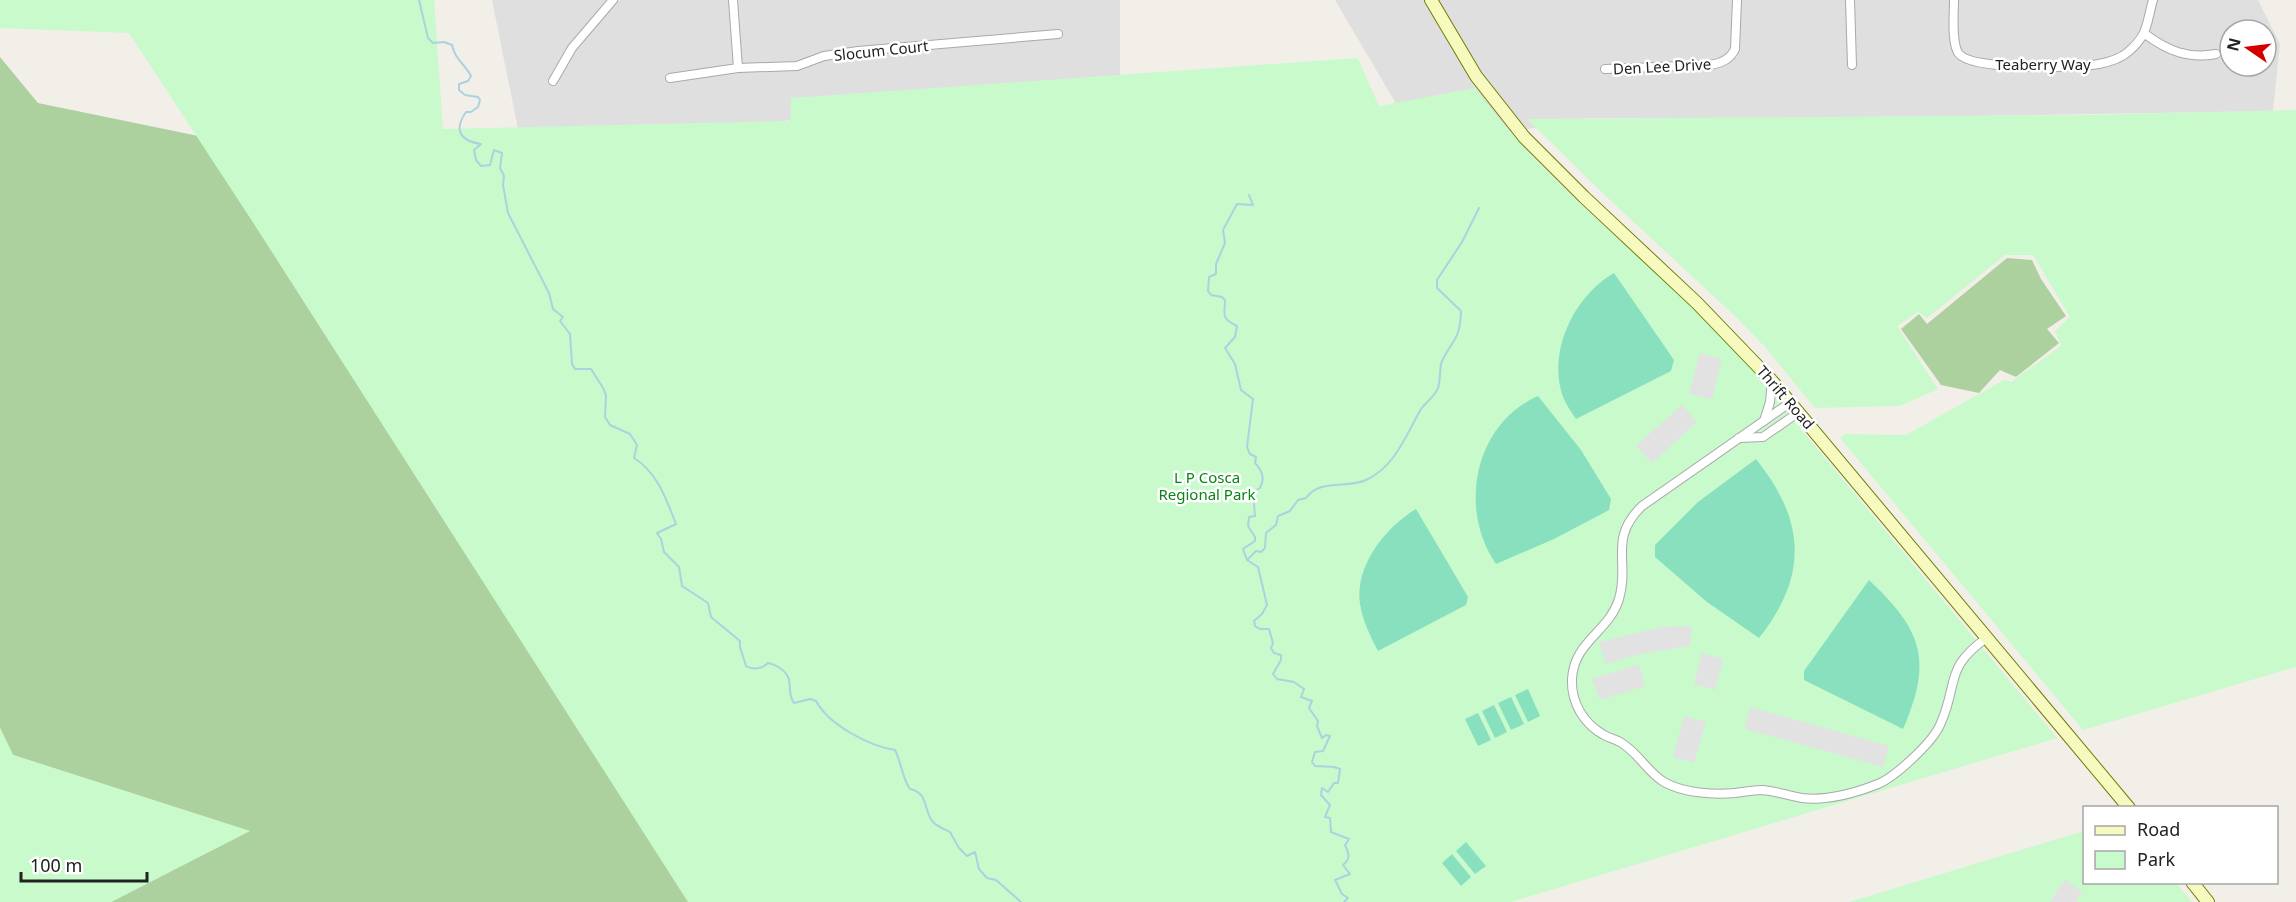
<svg xmlns="http://www.w3.org/2000/svg" width="2296" height="902" font-family="'Noto Sans',sans-serif">
<style>
.residential{fill:#e0dfdf;fill-rule:evenodd}
.forest{fill:#add19e}
.park{fill:#c8facc}
.pitch{fill:#88e0be}
.parking{fill:#e2e2e2}
.lines{fill:none;stroke-linecap:round;stroke-linejoin:round}
.stream{stroke:#aad3df;stroke-width:2}
.street-casing{stroke:#a9a9a9;stroke-width:10}
.secondary-casing{stroke:#707d05;stroke-width:14}
.street{stroke:#fff;stroke-width:8}
.secondary{stroke:#f7fabf;stroke-width:12}
.labels{text-anchor:middle;dominant-baseline:central;stroke-width:5;stroke-linejoin:round;paint-order:stroke}
.street-label{font-size:15px;fill:#222;stroke:#fff}
.park-label{font-size:15px;fill:#0c8416;stroke:#fff}
</style>
<rect width="100%" height="100%" fill="#f2efe9"/>
<g class="residential">
<polygon points="492,0 1120,0 1120,97 1025,90 523,154"/>
<path d="M 1335,0 L 2258,0 L 2280,44 L 2273,111 L 1853,118 L 1585,118 L 1496,135 L 1405,119 ZM 2230,30 L 2266,30 L 2266,66 L 2230,66 Z"/>
</g>
<g class="forest">
<polygon points="0,57 38,103 213,139 706,132 1025,90 700,902 111,902 249,831 13,755 0,728"/>
<polygon points="2007,258 2032,260 2041,279 2066,316 2047,329 2059,343 2016,377 2000,370 1979,393 1941,385 1901,329 1919,314 1927,324"/>
</g>
<g class="park">
<path d="M 0,0 L 434,0 L 443,129 L 790,121 L 791,98 L 1358,58 L 1379,106 L 1475,88 C 1535,170 1615,234 1689,303 C 1708,321 1725,341 1743,359 L 2057,738 L 1511,902 L 688,902 L 254,224 L 129,33 L 0,28 Z"/>
<polygon points="2296,110 2296,667 2083,730 1840,438 1845,434 1906,435 2004,380 2011,382 2061,346 2055,331 2070,317 2033,255 2005,255 1927,318 1918,312 1897,326 1938,389 1900,406 1815,408 1766,348 1735,316 1610,200 1527,119 2086,115"/>
<polygon points="0,728 13,755 250,831 111,902 0,902"/>
<polygon points="2084,831 2084,882 2176,883 2192,902 1849,902"/>
</g>
<g class="pitch">
<path d="M 1614,273 L 1674,360 L 1671,371 L 1576,419 C 1572,413 1567,406 1564,399 C 1546,353 1574,296 1614,273 Z"/>
<path d="M 1538,396 L 1581,450 L 1611,499 L 1609,510 L 1554,539 L 1496,564 C 1458,509 1474,424 1538,396 Z"/>
<path d="M 1756,459 C 1805,520 1809,575 1759,638 L 1707,602 L 1655,557 L 1655,545 L 1698,502 Z"/>
<path d="M 1416,509 L 1468,597 L 1466,605 L 1378,651 C 1370,636 1363,621 1360,604 C 1354,566 1386,527 1416,509 Z"/>
<path d="M 1869,580 C 1922,630 1933,660 1903,729 L 1804,680 L 1804,671 Z"/>
<polygon points="1528,689 1540,716 1528,722 1515,695"/>
<polygon points="1511,697 1524,724 1511,730 1498,703"/>
<polygon points="1494,705 1507,732 1495,738 1482,711"/>
<polygon points="1478,713 1491,740 1478,746 1465,719"/>
<polygon points="1466,842 1486,866 1475,874 1456,851"/>
<polygon points="1452,854 1471,877 1461,886 1442,863"/>
</g>
<g class="parking">
<polygon points="1700,353 1722,359 1712,399 1689,394"/>
<polygon points="1682,405 1697,422 1652,463 1636,446"/>
<polygon points="1692,626 1690,646 1640,654 1606,664 1599,642 1662,627"/>
<polygon points="1702,653 1723,659 1715,690 1694,684"/>
<polygon points="1639,664 1645,686 1600,700 1592,679"/>
<polygon points="1750,707 1889,746 1883,767 1745,729"/>
<polygon points="1684,716 1706,722 1694,763 1673,757"/>
<polygon points="2064,880 2082,891 2076,902 2050,902"/>
</g>
<g class="lines">
<g class="stream">
<path d="M 419,0 L 428,38 L 433,43 L 444,42 L 452,45 C 455,60 465,64 471,76 L 468,81 L 459,84 L 459,90 L 465,95 L 478,97 L 480,100 L 478,107 L 471,112 L 466,112 C 454,129 459,141 481,144 L 474,150 L 476,160 L 481,166 L 490,165 L 494,150 L 502,153 L 500,168 L 504,176 L 503,185 L 508,213 L 549,293 L 553,309 L 563,317 L 560,321 L 570,334 L 572,364 L 575,369 L 591,369 L 603,388 L 606,395 L 605,417 L 610,425 L 630,434 L 637,445 L 634,458 C 658,473 666,499 676,524 L 657,533 L 661,539 L 664,552 L 679,567 L 682,586 L 708,603 L 711,617 L 740,641 L 740,647 L 746,666 C 753,670 762,669 768,663 C 775,664 785,670 788,677 C 792,686 787,693 794,703 L 810,699 L 816,701 C 829,725 869,746 895,750 C 901,762 903,780 910,789 C 929,793 923,810 933,822 C 938,827 944,829 950,832 L 959,848 L 967,856 L 975,852 L 979,869 L 987,878 L 996,880 L 1021,902"/>
<path d="M 1249,195 L 1253,205 L 1237,204 L 1223,230 L 1225,243 L 1216,264 L 1216,274 L 1209,277 L 1208,291 L 1211,295 L 1222,297 L 1225,300 C 1225,315 1220,318 1237,326 L 1235,337 L 1225,348 L 1235,364 L 1241,390 L 1253,399 L 1247,447 L 1250,454 L 1256,457 L 1255,463 C 1262,470 1265,479 1260,488 L 1253,492 L 1255,516 L 1249,517 L 1248,526 L 1255,537 L 1255,541 L 1243,549 L 1247,560 L 1258,567 L 1267,605 L 1262,614 L 1254,621 L 1255,626 L 1260,629 L 1269,629 L 1273,643 L 1271,648 L 1274,653 L 1281,655 L 1281,660 L 1273,674 L 1277,679 L 1294,682 L 1304,689 L 1301,697 L 1312,701 L 1309,708 L 1318,721 L 1317,726 L 1322,738 L 1326,735 L 1330,736 L 1323,751 L 1315,752 L 1312,762 L 1315,766 L 1334,767 L 1340,769 L 1338,783 L 1334,783 L 1328,792 L 1322,788 L 1321,795 L 1330,805 L 1325,817 L 1330,818 L 1331,832 L 1349,839 L 1345,845 C 1349,854 1351,858 1343,865 L 1350,874 L 1335,880 L 1342,894 L 1348,898 L 1344,902"/>
<path d="M 1248,559 L 1256,551 L 1261,552 L 1265,548 L 1266,533 L 1276,525 L 1278,516 L 1290,511 L 1298,500 L 1306,498 C 1320,478 1347,489 1366,480 C 1395,467 1406,435 1421,409 C 1426,402 1435,396 1438,388 C 1441,379 1439,368 1442,361 C 1454,337 1460,340 1461,311 L 1437,288 L 1437,280 L 1462,242 L 1479,208"/>
</g>
<defs>
<g id="street">
<polyline points="733,0 738,68"/>
<polyline points="1850,0 1852,65"/>
<path d="M 1954,0 C 1954,13 1951,44 1959,54 C 1973,71 2077,68 2099,64 C 2109,62 2120,59 2128,52 C 2149,34 2146,24 2153,0"/>
<path d="M 2145,34 C 2168,51 2188,59 2216,54"/>
<path d="M 1605,69 L 1708,65 C 1720,64 1730,60 1735,49 L 1737,0"/>
<polyline points="670,78 738,68 797,66 824,56 858,51 1058,34"/>
<polyline points="553,81 572,48 613,0"/>
<path d="M 1791,402 L 1642,506 C 1608,539 1630,562 1619,599 C 1609,632 1574,641 1572,679 C 1571,703 1584,724 1604,735 C 1609,738 1615,739 1620,742 C 1638,752 1647,772 1664,782 C 1683,793 1714,795 1735,793 C 1744,792 1753,790 1762,790 C 1776,791 1789,796 1802,798 C 1826,801 1855,793 1878,784 C 1895,777 1932,743 1940,725 C 1959,684 1943,668 1988,637"/>
<polyline points="1764,421 1770,402 1772,381"/>
<polyline points="1739,438 1763,437 1799,412"/>
</g>
<g id="secondary">
<polyline points="1431,0 1476,76 1524,137 1584,197 1697,303 1772,381 2129,808"/>
<polyline points="2192,882 2208,902"/>
</g>
</defs>
<use href="#street" class="street-casing"/>
<use href="#secondary" class="secondary-casing"/>
<use href="#street" class="street"/>
<use href="#secondary" class="secondary"/>
</g>
<g class="labels">
<g class="street-label">
<text transform="translate(881 50) rotate(-6)">Slocum Court</text>
<text x="2043" y="64">Teaberry Way</text>
<text transform="translate(1662 66) rotate(-3)">Den Lee Drive</text>
<text transform="translate(1786 397) rotate(49)">Thrift Road</text>
</g>
<g class="park-label">
<text x="1207" y="477">L P Cosca<tspan x="1207" dy="17">Regional Park</tspan></text>
</g>
</g>
<rect x="2083" y="806" width="195" height="78" fill="#ffffff" stroke="#a7a7a7" stroke-width="1.5"/>
<rect x="2095" y="826" width="30" height="9" fill="#f7fabf" stroke="#a7a7a7" stroke-width="1.5"/>
<text x="2137" y="836" font-size="18" fill="#222222">Road</text>
<rect x="2095" y="851" width="30" height="18" fill="#c8facc" stroke="#a7a7a7" stroke-width="1.5"/>
<text x="2137" y="866" font-size="18" fill="#222222">Park</text>
<g transform="translate(2248 48) rotate(284)"><circle r="28" fill="#ffffff" stroke="#a7a7a7" stroke-width="1.5"/>
<path d="M0-4.5L10 22L0 15L-10 22Z" fill="#d40000"/>
<text y="-9" font-size="16" font-weight="bold" text-anchor="middle" fill="#222222">N</text>
</g>
<path d="M21 872v9h126v-9" fill="none" stroke="#222222" stroke-width="3"/>
<text x="30" y="872" font-size="18" fill="#222222" stroke="#ffffff" stroke-width="4.5" paint-order="stroke">100 m</text>
</svg>
